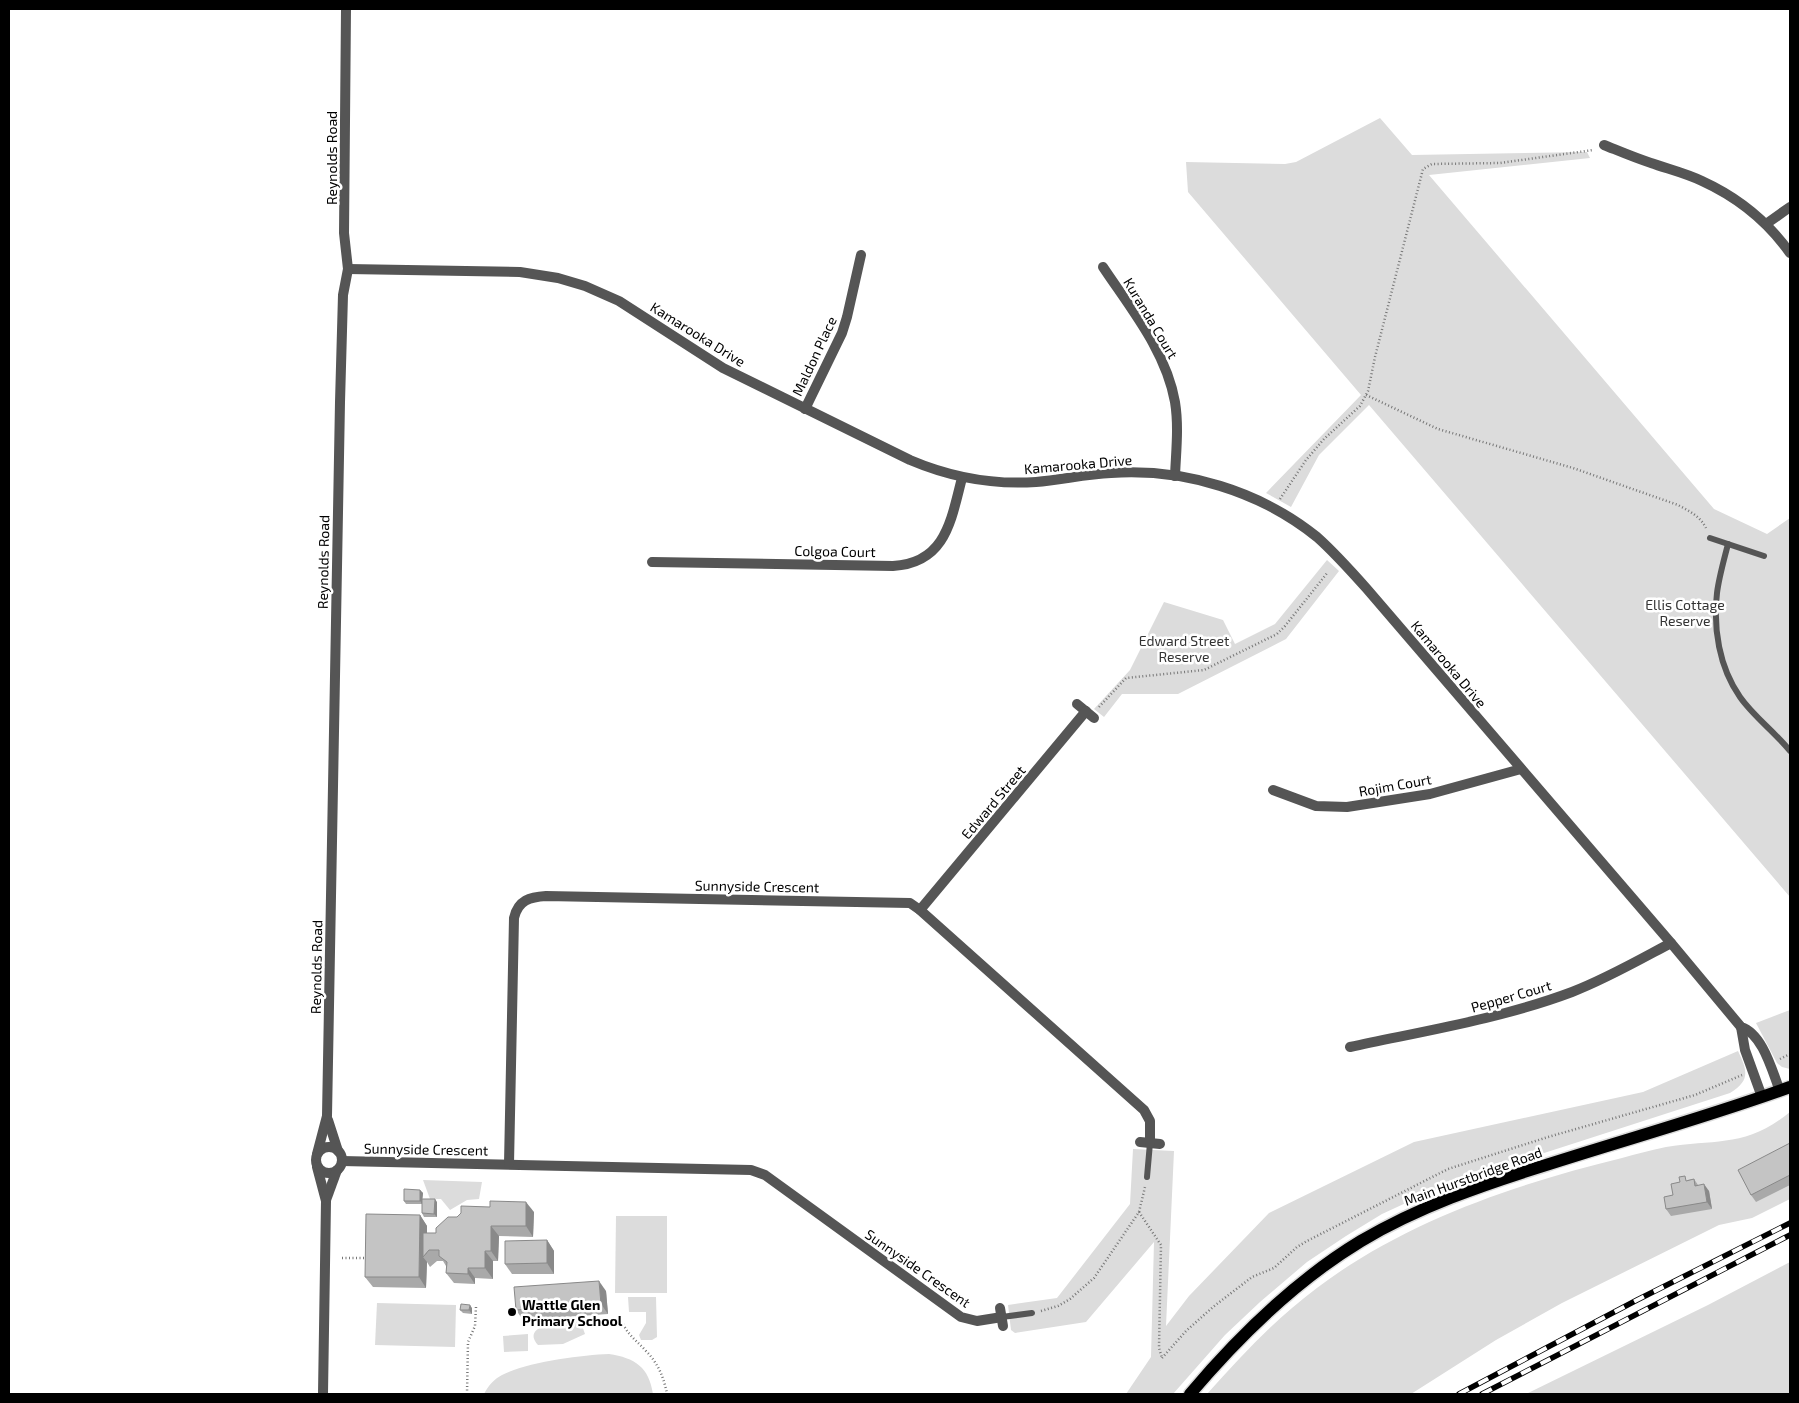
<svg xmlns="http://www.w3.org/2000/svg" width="1799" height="1403" font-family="'Exo 2',sans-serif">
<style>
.green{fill:#dcdcdc}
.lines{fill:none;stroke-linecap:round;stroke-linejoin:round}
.primary-casing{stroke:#dbdbdb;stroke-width:15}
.path{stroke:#777;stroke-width:2.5;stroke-dasharray:1 2.5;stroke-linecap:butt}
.service{stroke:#555;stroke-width:6}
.minor{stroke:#555;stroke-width:10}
.primary{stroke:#000;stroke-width:12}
.rail-casing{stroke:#000;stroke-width:5.5}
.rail{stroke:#fff;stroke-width:4;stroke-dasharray:11;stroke-linecap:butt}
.wall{fill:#a9a9a9}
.shaded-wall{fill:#898989}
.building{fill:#c4c4c4;stroke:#898989}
.poi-dot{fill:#000;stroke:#fff;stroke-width:2}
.labels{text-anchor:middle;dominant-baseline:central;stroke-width:5;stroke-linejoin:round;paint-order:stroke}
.street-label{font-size:14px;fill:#000;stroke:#fff}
.park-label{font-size:14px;fill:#333;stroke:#fff}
.poi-label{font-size:14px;font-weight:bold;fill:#000;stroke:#fff;text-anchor:start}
</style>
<rect width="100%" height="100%" fill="#fff"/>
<g class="green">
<polygon points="1380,118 1412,155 1587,152 1590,158 1429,175 1714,509 1767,534 1790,518 1790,897 1369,405 1319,455 1291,507 1266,493 1361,395 1188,192 1186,162 1285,164 1296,162"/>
<polygon points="1327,560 1339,571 1286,639 1178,694 1122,694 1104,717 1094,709 1130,670 1164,602 1223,620 1235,644 1275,624"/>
<polygon points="1790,1010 1790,1069 1782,1067 1777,1063 1756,1023"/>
<path d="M 1738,1051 C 1747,1070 1751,1080 1730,1093 L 1479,1174 L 1421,1196 L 1382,1214 L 1346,1236 L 1307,1262 L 1260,1302 L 1225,1335 L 1173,1394 L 1126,1394 L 1151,1357 L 1154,1242 L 1086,1322 L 1015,1333 L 1011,1330 L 1008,1305 L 1057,1298 L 1130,1204 L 1133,1149 L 1174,1151 L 1166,1326 L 1189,1296 L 1269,1213 L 1414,1142 L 1643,1092 Z"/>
<path d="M 1790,1112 L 1790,1199 L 1752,1218 L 1719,1225 L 1562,1303 L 1496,1340 L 1411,1394 L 1207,1394 C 1234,1364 1261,1334 1292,1308 C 1385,1228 1504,1187 1622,1158 C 1636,1154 1651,1150 1666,1147 C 1716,1139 1746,1148 1790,1112 Z"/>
<polygon points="423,1180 482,1182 479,1199 467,1200 450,1210 441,1199 430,1199"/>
<polygon points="616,1216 667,1216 667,1293 615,1293"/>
<polygon points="1790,1262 1790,1394 1526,1394 1708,1305"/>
<polygon points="628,1297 656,1297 657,1337 652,1340 641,1340 639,1335 646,1323 646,1312 629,1312"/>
<polygon points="377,1303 456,1305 455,1347 375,1345"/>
<path d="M 580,1320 L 585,1334 L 563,1344 L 538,1345 C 519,1323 569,1321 580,1320 Z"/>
<polygon points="528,1334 528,1351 504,1352 503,1336"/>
<path d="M 609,1354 C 635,1358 649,1367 653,1394 L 484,1394 C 488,1386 494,1379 502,1375 C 527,1362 581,1355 609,1354 Z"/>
</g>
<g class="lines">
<defs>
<path id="primary" d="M 1190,1394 C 1239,1336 1295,1281 1361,1241 C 1418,1207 1482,1185 1546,1165 C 1627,1139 1710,1116 1790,1087"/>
</defs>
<use href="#primary" class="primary-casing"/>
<g class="path">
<path d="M 1366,395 L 1438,429 L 1573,468 L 1678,505 C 1689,511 1700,516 1706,528"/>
<polyline points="1280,499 1306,460 1324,439 1360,406 1368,391 1375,357 1423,169 1432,164 1500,163 1593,150"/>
<polyline points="1099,707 1126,678 1204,670 1277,634 1285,626 1328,572"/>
<polyline points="1780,1059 1790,1054"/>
<polyline points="1139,1212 1161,1245 1159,1348 1162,1358"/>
<polyline points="342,1258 367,1258"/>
<polyline points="1041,1311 1058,1306 1070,1299 1094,1278 1139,1212 1145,1187"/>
<path d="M 623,1324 C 629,1336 638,1342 646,1351 C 658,1363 664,1378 667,1394"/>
<polyline points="1162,1358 1186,1331 1213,1307 1252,1277 1274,1268 1297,1247 1307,1241 1448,1169 1548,1137 1695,1095 1742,1075"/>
<polyline points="467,1394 468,1342 475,1326 476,1307"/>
</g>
<g class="service">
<polyline points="1710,538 1764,556"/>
<path d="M 1728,544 C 1724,560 1719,577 1717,593 C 1713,628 1719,667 1740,697 C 1754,717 1775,732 1790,751"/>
<polyline points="1147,1177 1150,1143"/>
<polyline points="1002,1317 1032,1313"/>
</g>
<g class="minor">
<path d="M 1604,145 C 1619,151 1635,158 1651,163 C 1668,169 1685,173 1702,181 C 1737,197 1768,222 1790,253"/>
<polyline points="1766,224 1790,207"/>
<path d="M 1103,267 C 1131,309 1166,351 1175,402 C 1179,427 1176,451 1175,476"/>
<path d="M 348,269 L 520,272 L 558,278 L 585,286 L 619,301 L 723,368 L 910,460 C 950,477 992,485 1036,482 C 1061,480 1086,474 1111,473 C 1184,468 1260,491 1317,537 C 1335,553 1351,571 1367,589 L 1671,943 L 1741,1027 C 1763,1034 1772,1071 1780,1091"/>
<polyline points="805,409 842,333 847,317 861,255"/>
<path d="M 652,562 L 893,566 C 946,563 951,520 962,478"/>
<polyline points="1077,704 1094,718"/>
<polyline points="1273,790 1316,806 1347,807 1430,794 1521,769"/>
<polyline points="920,910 1086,711"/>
<polyline points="1741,1027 1745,1050 1762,1097"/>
<path d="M 1350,1047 C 1424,1031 1500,1019 1572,992 C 1606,979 1639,960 1671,943"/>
<polyline points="328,1120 338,1151"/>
<polyline points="1140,1142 1160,1144"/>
<circle cx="329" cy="1160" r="13"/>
<polyline points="317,1154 327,1116 340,402 343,295 348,269 344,233 346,9"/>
<polyline points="342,1161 751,1170 765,1175 961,1317 977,1321 1002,1317"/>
<path d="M 509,1164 L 514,918 C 518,900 530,897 546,896 L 910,903 L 920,910 L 1144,1110 L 1150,1121 L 1150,1143"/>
<polyline points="317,1167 326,1201 323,1394"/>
<polyline points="326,1200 337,1170"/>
<polyline points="1000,1308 1003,1326"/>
</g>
<use href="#primary" class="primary"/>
<defs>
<g id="rail">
<polyline points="1459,1394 1637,1300 1790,1223"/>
<polyline points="1482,1394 1790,1235"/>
</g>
</defs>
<use href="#rail" class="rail-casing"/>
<use href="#rail" class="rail"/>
</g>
<g class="wall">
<polygon points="1790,1143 1790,1185 1756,1202 1751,1195"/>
<polygon points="1694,1179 1698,1185 1709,1191 1712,1209 1671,1216 1666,1209 1688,1180"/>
<polygon points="420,1190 423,1193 422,1199 437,1202 437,1217 424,1217 422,1213 422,1204 406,1204 404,1201"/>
<polygon points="534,1212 533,1237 499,1236 498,1261 493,1261 493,1279 475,1278 475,1284 454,1283 446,1273 446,1266 443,1261 437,1261 430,1267 427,1262 426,1288 373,1287 365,1277 420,1215 427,1226 427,1233 436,1233 457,1217"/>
<polygon points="547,1240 554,1251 554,1274 512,1274 505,1264"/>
<polygon points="606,1291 608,1314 523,1320 516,1310"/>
<polygon points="472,1308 472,1314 463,1313 460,1310"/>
</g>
<g class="shaded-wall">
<polygon points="1704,1184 1709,1191 1712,1209 1707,1202"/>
<polygon points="420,1190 423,1193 422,1204 420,1201"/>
<polygon points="435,1199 437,1202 437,1217 434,1214"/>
<polygon points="526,1202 534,1212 533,1237 526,1226"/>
<polygon points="420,1215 427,1226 427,1253 423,1257 427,1262 426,1288 419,1277"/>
<polygon points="491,1226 499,1236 498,1261 491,1251"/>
<polygon points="547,1240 554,1251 554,1274 547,1263"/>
<polygon points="485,1251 493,1261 493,1279 485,1268"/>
<polygon points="468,1268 475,1278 475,1284 468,1274"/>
<polygon points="599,1281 606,1291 608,1314 601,1304"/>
<polygon points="470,1305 472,1308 472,1314 469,1310"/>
</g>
<g class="building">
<polygon points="1790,1143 1790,1175 1751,1195 1738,1170"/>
<polygon points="1685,1176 1686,1181 1694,1179 1695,1186 1704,1184 1707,1202 1666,1209 1664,1197 1673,1195 1671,1184 1680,1182 1679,1177"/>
<polygon points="404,1189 420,1190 420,1201 404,1201"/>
<polygon points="422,1199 435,1199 434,1214 422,1213"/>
<polygon points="490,1201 526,1202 526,1226 491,1226 491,1251 485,1251 485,1268 468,1268 468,1274 446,1273 447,1262 439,1256 439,1250 429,1250 423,1257 423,1233 436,1233 436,1228 448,1217 457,1217 461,1213 461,1206 490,1207"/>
<polygon points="366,1214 420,1215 419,1277 365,1277"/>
<polygon points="547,1240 547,1263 505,1264 505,1241"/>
<polygon points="599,1281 601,1304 516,1310 514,1287"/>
<polygon points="461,1304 470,1305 469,1310 460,1310"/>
</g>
<circle class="poi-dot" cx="512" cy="1312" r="5"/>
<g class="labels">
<g class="street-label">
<text transform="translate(331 158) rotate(-90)">Reynolds Road</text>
<text transform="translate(1151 318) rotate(59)">Kuranda Court</text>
<text transform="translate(698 334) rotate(32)">Kamarooka Drive</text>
<text transform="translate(814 356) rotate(-65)">Maldon Place</text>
<text transform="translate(1078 464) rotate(-5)">Kamarooka Drive</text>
<text transform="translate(835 551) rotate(1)">Colgoa Court</text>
<text transform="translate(323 562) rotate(-89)">Reynolds Road</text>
<text transform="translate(1449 664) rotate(50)">Kamarooka Drive</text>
<text transform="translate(1395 785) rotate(-10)">Rojim Court</text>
<text transform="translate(993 802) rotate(-50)">Edward Street</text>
<text transform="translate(757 886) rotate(1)">Sunnyside Crescent</text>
<text transform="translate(316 967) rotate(-89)">Reynolds Road</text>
<text transform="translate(1511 996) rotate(-16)">Pepper Court</text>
<text transform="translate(426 1149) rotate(1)">Sunnyside Crescent</text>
<text transform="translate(1473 1176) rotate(-20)">Main Hurstbridge Road</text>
<text transform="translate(918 1268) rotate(35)">Sunnyside Crescent</text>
</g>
<g class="park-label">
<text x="1685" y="604">Ellis Cottage<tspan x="1685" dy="16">Reserve</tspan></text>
<text x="1184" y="640">Edward Street<tspan x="1184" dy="16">Reserve</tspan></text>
</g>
<g class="poi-label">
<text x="522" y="1304">Wattle Glen<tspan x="522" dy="16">Primary School</tspan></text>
</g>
</g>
<rect width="1799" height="1403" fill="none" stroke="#000000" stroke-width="20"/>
</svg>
